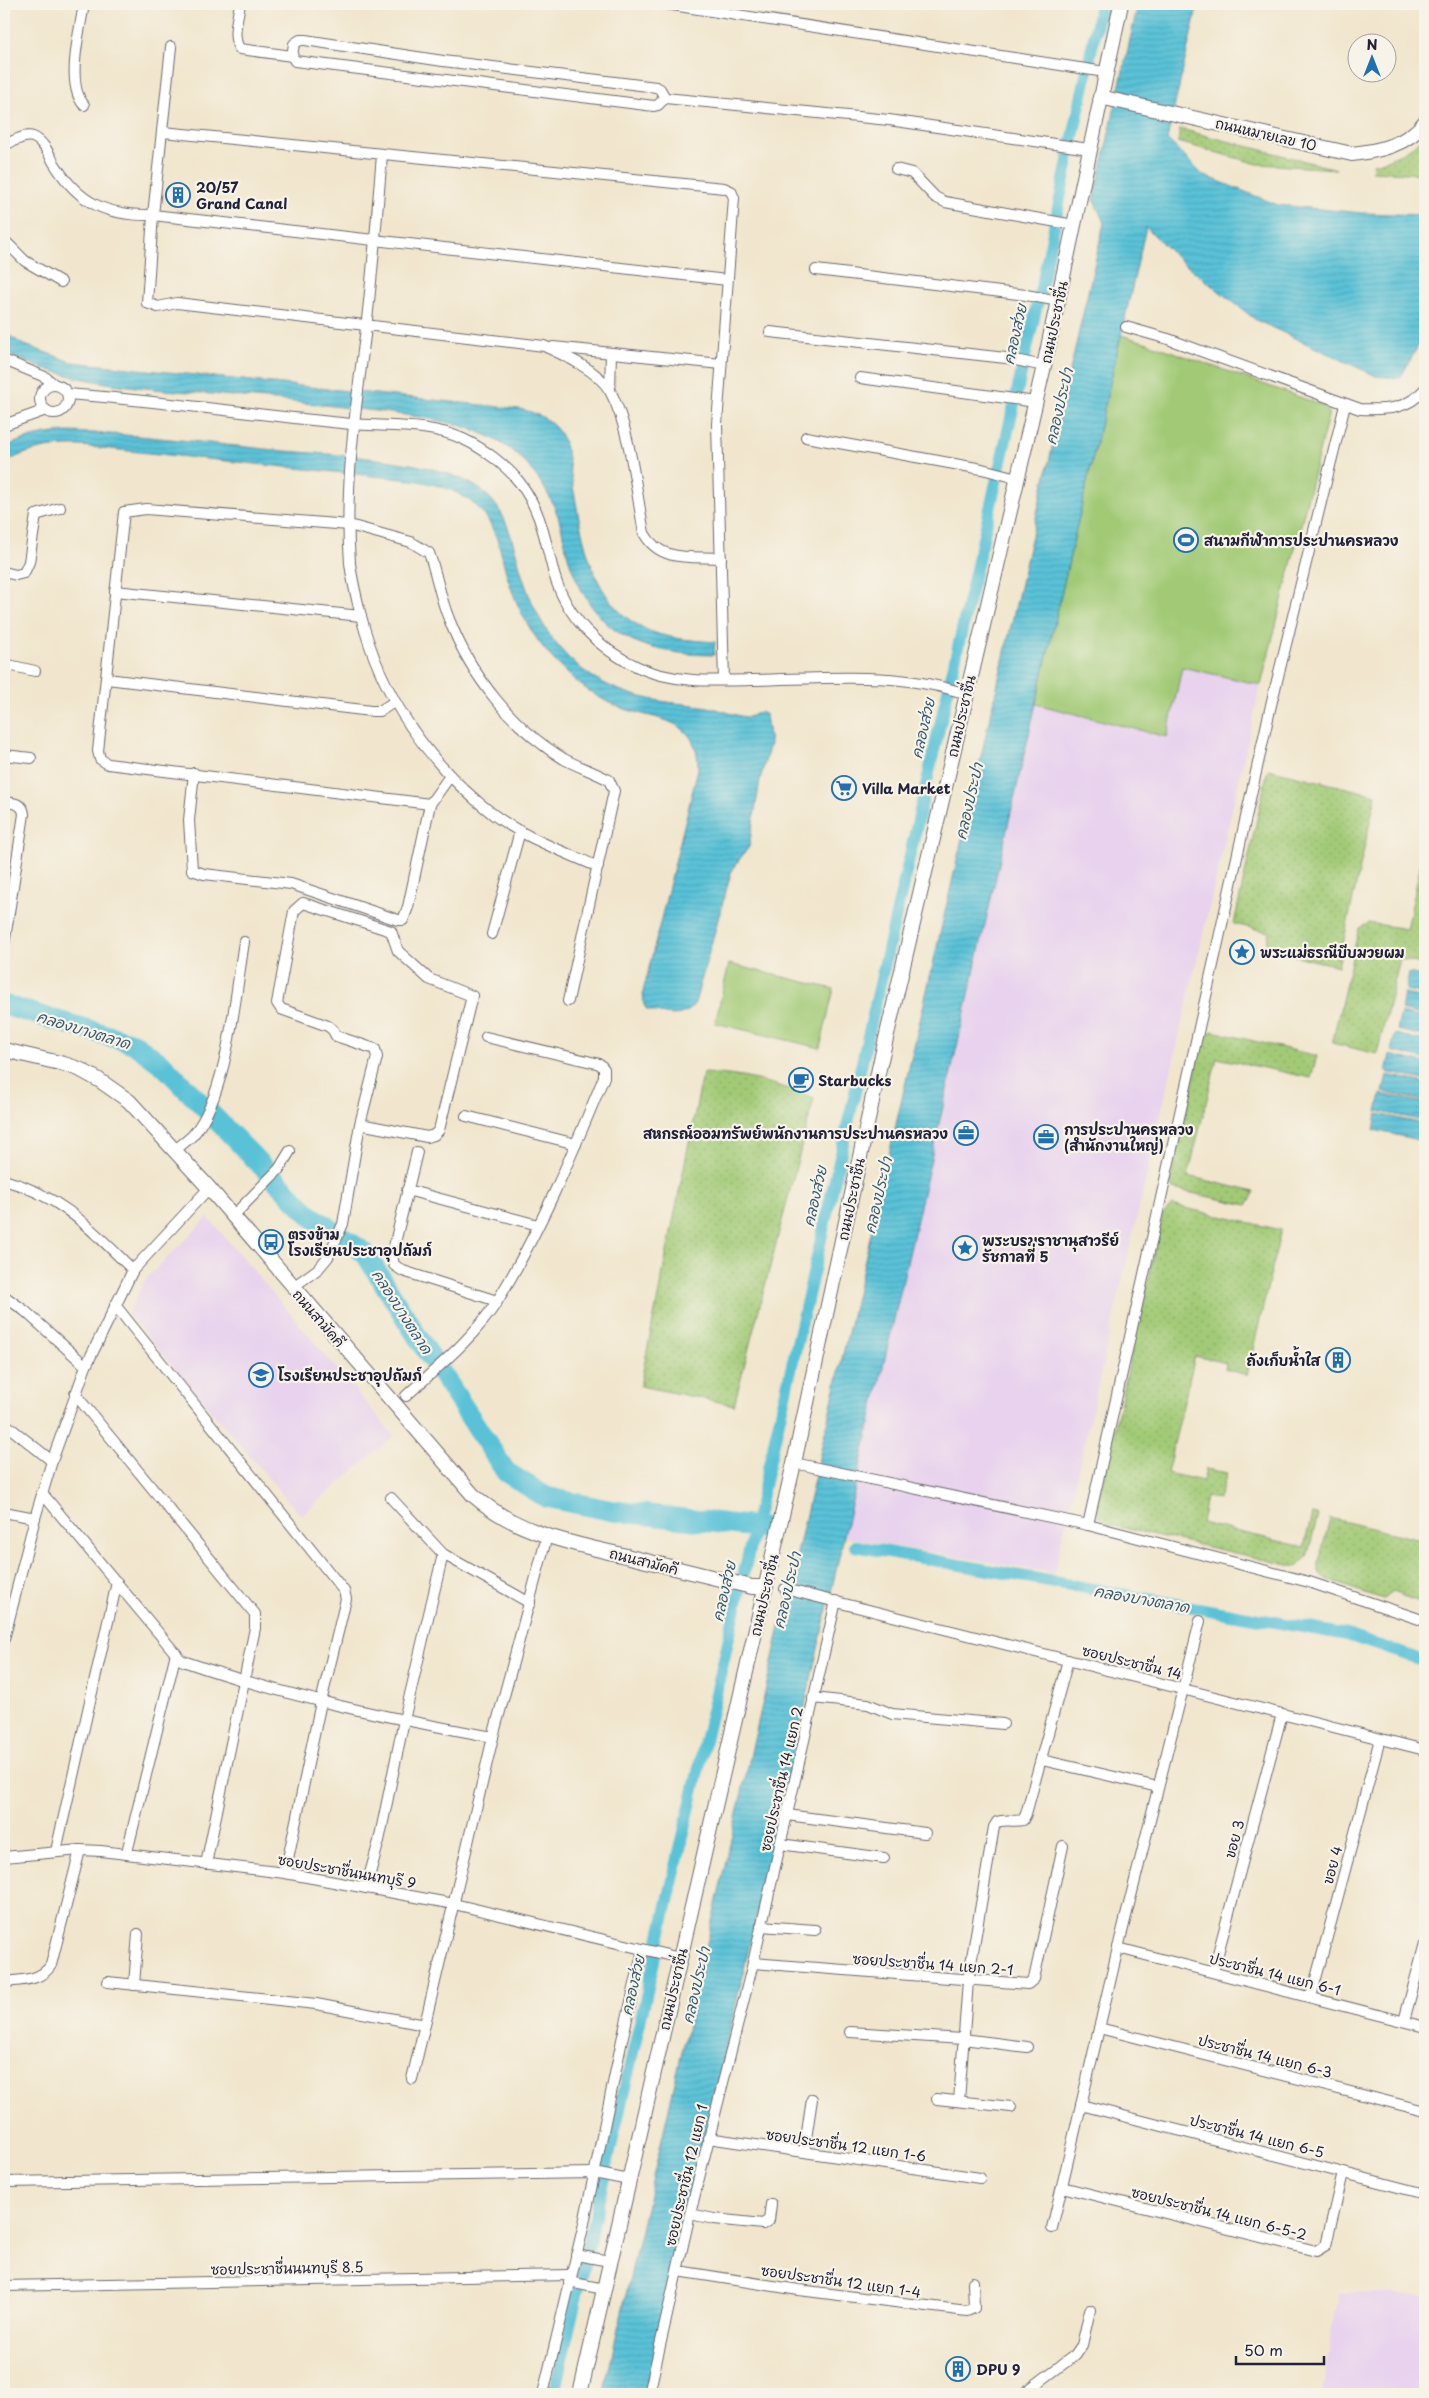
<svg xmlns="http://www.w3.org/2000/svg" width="1429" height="2398" font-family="'Playpen Sans','Playpen Sans Thai',sans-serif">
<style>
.built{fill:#e8d2ee}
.grass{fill:url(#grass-dots);stroke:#627658}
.pitch{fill:#a2ca76;stroke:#627658}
.water{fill:url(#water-rules);stroke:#3e7289}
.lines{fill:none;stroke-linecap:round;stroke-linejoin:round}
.canal{stroke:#5ac2d7;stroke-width:12}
.river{stroke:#5ac2d7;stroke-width:21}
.street-casing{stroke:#6a676e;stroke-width:12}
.secondary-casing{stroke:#6a676e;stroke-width:16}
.street{stroke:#fff;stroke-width:10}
.secondary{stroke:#fff;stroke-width:14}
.labels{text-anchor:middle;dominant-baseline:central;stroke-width:4.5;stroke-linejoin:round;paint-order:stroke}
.street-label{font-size:14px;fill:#22223b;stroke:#f7f3e8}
.poi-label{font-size:14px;font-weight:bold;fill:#22223b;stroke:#f7f3e8;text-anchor:start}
.water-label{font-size:15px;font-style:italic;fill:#365a72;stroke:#f7f3e8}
</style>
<defs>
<pattern id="grass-dots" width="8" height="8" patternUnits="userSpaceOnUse" patternTransform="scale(1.25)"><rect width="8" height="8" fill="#a2ca76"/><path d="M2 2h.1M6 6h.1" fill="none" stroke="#8bad67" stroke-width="1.8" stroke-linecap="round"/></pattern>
<pattern id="water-rules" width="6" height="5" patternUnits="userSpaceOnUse" patternTransform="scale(1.25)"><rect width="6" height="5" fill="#5ac2d7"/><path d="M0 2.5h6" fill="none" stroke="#4ea6b9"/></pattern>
</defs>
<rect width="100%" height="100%" fill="#f7f3e8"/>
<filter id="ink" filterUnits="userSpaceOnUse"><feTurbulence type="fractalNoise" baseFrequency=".02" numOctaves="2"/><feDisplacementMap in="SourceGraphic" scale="10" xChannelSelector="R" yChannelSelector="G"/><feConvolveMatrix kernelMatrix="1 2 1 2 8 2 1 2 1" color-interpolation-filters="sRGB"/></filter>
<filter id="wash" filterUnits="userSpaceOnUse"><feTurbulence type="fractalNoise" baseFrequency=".0096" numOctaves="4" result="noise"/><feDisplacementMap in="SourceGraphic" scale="20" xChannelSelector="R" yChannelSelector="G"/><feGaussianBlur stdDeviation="1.12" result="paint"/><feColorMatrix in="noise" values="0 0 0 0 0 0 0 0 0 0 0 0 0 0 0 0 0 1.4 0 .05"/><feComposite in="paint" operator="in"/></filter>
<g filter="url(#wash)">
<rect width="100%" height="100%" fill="#f1e6cd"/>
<g class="built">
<polygon points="1182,667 1261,685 1054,1573 844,1537 1036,704 1167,737"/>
<polygon points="208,1217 394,1436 301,1516 128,1314 144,1281"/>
<polygon points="1339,2292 1425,2295 1425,2394 1322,2393"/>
</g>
<g class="grass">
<polygon points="1180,129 1336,169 1258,164 1178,142"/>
<path d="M 1425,137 L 1425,174 L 1372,171 L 1373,164 C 1393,160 1409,150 1425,137 Z"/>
<polygon points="1268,769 1376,795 1338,966 1270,950 1266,949 1269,932 1234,924"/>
<polygon points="1425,843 1425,965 1400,959 1377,1054 1332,1043 1359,928 1369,923 1407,929"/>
<polygon points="1212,1031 1317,1056 1311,1078 1217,1058 1188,1176 1255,1192 1247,1205 1173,1189 1170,1183 1203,1040"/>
<path d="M 703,1073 C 739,1074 780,1084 814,1098 L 734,1405 L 640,1386 Z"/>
<polygon points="1172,1205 1281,1230 1247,1375 1225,1369 1226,1363 1195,1356 1167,1473 1203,1481 1206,1469 1227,1473 1219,1499 1206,1497 1201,1523 1304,1547 1312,1514 1318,1515 1307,1557 1297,1567 1106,1524 1098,1515 1099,1498 1163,1214"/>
<polygon points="1330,1518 1425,1541 1425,1604 1392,1592 1383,1599 1327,1580 1319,1573 1319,1562"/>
</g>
<g class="pitch">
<polygon points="1121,335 1148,343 1319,404 1329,412 1261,685 1182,667 1167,737 1036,704"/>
<polygon points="729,964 834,989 820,1048 715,1023"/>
</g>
<g class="water">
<polygon points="1138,4 1198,4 1167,139 1203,175 1278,205 1362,213 1425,215 1425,334 1400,378 1376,376 1256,320 1177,258 1146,227 646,2394 603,2394 1104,223 1094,200"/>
<path d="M 4,332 L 22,344 L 72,362 L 519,409 C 531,411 544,416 553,425 C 566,437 567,454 570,470 C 581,524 586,598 641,627 C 664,639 690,640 715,642 L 714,655 C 639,654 594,635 569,560 C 565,546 563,532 559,519 C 549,490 528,459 501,443 C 462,420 419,417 376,411 C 317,404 259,398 200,393 C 132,387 66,383 4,352 Z"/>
<path d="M 69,432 C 137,434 206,443 274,450 C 327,455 430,457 475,486 C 510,508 512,544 524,581 C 551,662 601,697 685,704 C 694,705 704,706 713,708 C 721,710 742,718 749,717 C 752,716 756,713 760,712 L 766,715 L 770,744 L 760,780 L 749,847 L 732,869 L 695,1003 C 682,1021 666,1014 647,1010 L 644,1005 L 643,992 L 698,769 C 699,712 650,722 612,704 C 588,693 570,677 552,658 C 532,636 517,608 508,579 C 503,564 501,547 494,532 C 480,497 446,485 412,480 L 81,446 C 53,445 29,449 4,463 L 4,448 C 25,437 45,433 69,432 Z"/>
<polygon points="1425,886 1425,927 1421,907"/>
<polygon points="1409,973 1425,977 1425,994 1406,990"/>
<polygon points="1404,994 1425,998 1425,1016 1401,1010"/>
<polygon points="1401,1013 1425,1019 1425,1036 1397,1030"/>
<polygon points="1395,1034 1425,1041 1425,1059 1391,1051"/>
<polygon points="1390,1055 1425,1063 1425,1080 1386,1072"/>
<polygon points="1387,1075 1425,1083 1425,1101 1383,1092"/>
<polygon points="1381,1094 1425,1103 1425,1121 1377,1111"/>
<polygon points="1377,1114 1425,1124 1423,1141 1374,1130"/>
</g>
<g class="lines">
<g class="canal">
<polyline points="855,1546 1347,1635 1425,1661"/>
<polyline points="554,2394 1044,275 1101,4"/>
</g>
<polyline class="river" points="4,1005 133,1043 163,1065 311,1216 365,1253 417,1336 506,1472 546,1497 613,1511 765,1528"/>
</g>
</g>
<g filter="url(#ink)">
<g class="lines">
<defs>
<g id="street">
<path d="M 84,4 C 80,30 65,84 84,105"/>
<path d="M 240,4 C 238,17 231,38 240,49 L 292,56"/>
<polyline points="666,4 1105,72"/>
<polygon points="305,40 443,61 656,87 660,89 665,98 658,105 654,106 295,61 292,56 294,44 300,40"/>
<path d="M 171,47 L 153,215 L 147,303 L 158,307 L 177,303 L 544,346 C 564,355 599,371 610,391 C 630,427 636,491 644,533 C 660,563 692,556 721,558"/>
<polyline points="665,98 889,120 1089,149"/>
<polyline points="163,132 724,188 731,191 734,198 717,424 724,680"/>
<path d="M 4,145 C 12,142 24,134 33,137 C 43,141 49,154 54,163 C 79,204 107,216 153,215 L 727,280"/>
<path d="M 382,155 C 377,213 373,271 366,328 C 356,406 344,484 350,563 C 352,581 357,599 361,616 C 381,696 429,765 494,815 C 525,838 563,851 598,867"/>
<polyline points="896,169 912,173 935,197 945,202 1074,225"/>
<polyline points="4,240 25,261 61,282"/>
<polyline points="816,270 1026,295 1059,301"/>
<path d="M 1126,327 L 1168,339 L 1360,409 C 1386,410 1407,410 1425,389"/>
<polyline points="770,332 1006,358 1044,366"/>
<polyline points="553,347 721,364"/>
<polyline points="4,360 45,377 55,385"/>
<polyline points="860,378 1036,402"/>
<circle cx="54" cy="399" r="14"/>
<polyline points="610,390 611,353"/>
<path d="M 68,394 C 162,401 256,415 351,424 C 387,427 429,423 463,439 C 483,448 507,466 520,483 C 542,512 545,541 554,574 C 566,616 599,650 638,667 C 672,683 714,681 750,680 C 822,679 896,670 966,694"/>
<polyline points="4,425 46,410"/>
<polyline points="806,437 982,469 1017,478"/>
<polyline points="4,572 16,575 24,573 29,562 36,515 60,508"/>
<polyline points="115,591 361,616"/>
<polyline points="4,664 35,671"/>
<polyline points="107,679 371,711 380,711 394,702"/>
<polyline points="4,755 31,758"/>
<polyline points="194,773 189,820 192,870 204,874 291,884 398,920 403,920 408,907 430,804 450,776"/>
<path d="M 4,802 C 13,803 23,803 24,814 L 4,945"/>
<path d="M 430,804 L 108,764 L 100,759 L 98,751 L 124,512 L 146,509 L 349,525 L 411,542 L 429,553 C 437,575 440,598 449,619 C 471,676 512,728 564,759 C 579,767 594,772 609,780 L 614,791 L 568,1001"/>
<polyline points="492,934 520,831"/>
<polyline points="466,1116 576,1144"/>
<path d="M 175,1150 C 181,1145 188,1140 193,1135 C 228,1094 235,996 244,942"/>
<polyline points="417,1152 392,1255 394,1265 403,1271 497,1301"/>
<path d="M 4,1180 C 62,1196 91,1229 133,1270"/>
<polyline points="407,1190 538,1225"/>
<polyline points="233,1216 279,1169 290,1151"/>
<polyline points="293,1287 318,1269 328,1257 343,1224 360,1124 377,1057 375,1049 336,1036 333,1030 328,1026 281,1009 277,1003 294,911 303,903 391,931 398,951 429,979 472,996 439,1130 434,1135 427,1137 360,1124"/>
<polyline points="4,1296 25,1311 86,1366"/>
<polyline points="115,1305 344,1591 346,1599 321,1702 285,1873"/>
<polyline points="75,1394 255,1614 255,1628 206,1864"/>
<path d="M 406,1396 C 438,1367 475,1337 498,1300 C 540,1231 573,1152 604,1077 L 604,1069 L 600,1064 L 486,1037"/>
<polyline points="4,1423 52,1461"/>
<polyline points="794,1463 1088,1525 1309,1582 1425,1621"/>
<path d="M 42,1493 L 181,1660 L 186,1662 C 287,1697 389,1718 493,1737"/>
<polyline points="391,1498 443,1554 530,1603"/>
<polyline points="4,1512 35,1518"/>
<polyline points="1088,1525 1271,705 1345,405"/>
<polyline points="785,1589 1425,1750"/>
<polyline points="4,1639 35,1518 52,1461 86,1366 133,1270 209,1188"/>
<polyline points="813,1698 868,1704 892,1714 1003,1724"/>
<polyline points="1042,1760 1158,1787"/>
<polyline points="787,1815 925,1833"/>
<polyline points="780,1844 884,1858"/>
<polyline points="56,1851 117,1582"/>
<polyline points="127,1852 176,1653"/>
<polyline points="4,1857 80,1850 101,1851 285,1873 454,1904 680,1958"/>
<polyline points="366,1888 379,1841 404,1720 443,1554"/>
<polyline points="761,1926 815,1930"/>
<polyline points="1118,1948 1425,2027"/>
<polyline points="753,1963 1028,1984 1034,1979 1063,1846"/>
<polyline points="1213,1972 1282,1714"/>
<path d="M 4,1982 C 21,1980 41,1981 51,1965 L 80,1850"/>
<polyline points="108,1982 316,2004 425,2025"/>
<polyline points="134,1985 138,1934"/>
<polyline points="1311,1997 1380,1739"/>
<polyline points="1404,2021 1425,1943"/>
<polyline points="1099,2028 1425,2111"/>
<polyline points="850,2032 963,2039 1027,2047"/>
<polyline points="412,2079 493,1737 547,1536"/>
<polyline points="937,2099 1011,2107"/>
<path d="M 959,2101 L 968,1981 L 994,1827 L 997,1822 C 1006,1819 1014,1822 1023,1820 L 1026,1814 L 1068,1660"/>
<polyline points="1081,2105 1425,2194"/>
<polyline points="708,2138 980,2178"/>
<polyline points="804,2152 812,2099"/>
<polyline points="4,2182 594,2173 629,2180"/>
<polyline points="1062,2187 1316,2251 1326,2245 1343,2173"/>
<polyline points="690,2214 714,2219 763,2224 769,2220 771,2204"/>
<polyline points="1052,2228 1118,1948 1200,1621"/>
<polyline points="576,2255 610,2261"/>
<polyline points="678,2271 799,2290 967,2311 974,2308 973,2282"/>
<polyline points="569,2282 604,2289"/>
<polyline points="4,2286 571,2275"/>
<polyline points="543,2394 583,2228 622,2040 643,1950"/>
<polyline points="649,2394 690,2214 753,1963 836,1601"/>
<polyline points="1023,2394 1075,2355 1082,2345 1090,2310"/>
</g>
<g id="secondary">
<path d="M 1100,97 L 1352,154 C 1379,151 1407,145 1425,122"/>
<path d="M 4,1050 L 64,1064 L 79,1069 L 99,1080 L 129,1101 L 209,1188 L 473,1495 C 519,1535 572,1543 630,1557 C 671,1567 711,1577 752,1587 L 766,1587"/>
<polyline points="580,2394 794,1463 880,1064 1044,366 1121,4"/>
</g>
</defs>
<use href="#street" class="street-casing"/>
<use href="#secondary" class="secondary-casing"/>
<use href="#street" class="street"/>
<use href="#secondary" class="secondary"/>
</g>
</g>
<defs>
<symbol id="building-ring" viewBox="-11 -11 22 22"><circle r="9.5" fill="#f7f3e8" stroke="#1f6fb2" stroke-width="1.5"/><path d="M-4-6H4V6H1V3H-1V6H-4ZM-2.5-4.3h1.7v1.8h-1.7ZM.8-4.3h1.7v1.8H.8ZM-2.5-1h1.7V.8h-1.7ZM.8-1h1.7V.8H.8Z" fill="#1f6fb2"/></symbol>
<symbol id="stadium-ring" viewBox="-11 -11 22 22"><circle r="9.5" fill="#f7f3e8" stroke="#1f6fb2" stroke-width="1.5"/><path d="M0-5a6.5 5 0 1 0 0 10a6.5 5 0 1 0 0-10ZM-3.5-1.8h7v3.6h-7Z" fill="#1f6fb2"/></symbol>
<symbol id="supermarket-ring" viewBox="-11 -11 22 22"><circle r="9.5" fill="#f7f3e8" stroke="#1f6fb2" stroke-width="1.5"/><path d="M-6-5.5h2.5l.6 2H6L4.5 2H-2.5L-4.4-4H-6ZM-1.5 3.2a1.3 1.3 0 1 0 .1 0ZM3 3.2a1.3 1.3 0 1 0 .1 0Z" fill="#1f6fb2"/></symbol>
<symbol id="sight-ring" viewBox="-11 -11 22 22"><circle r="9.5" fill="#f7f3e8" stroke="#1f6fb2" stroke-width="1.5"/><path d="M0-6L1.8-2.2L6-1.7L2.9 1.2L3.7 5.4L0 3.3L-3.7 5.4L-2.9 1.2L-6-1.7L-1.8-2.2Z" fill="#1f6fb2"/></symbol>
<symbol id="cafe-ring" viewBox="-11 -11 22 22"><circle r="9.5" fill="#f7f3e8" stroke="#1f6fb2" stroke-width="1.5"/><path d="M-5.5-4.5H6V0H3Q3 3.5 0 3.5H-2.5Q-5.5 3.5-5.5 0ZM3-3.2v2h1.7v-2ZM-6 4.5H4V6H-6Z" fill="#1f6fb2"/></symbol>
<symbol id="office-ring" viewBox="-11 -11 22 22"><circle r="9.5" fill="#f7f3e8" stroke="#1f6fb2" stroke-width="1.5"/><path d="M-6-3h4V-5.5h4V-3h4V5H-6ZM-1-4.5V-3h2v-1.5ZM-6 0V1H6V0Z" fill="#1f6fb2"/></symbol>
<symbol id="bus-ring" viewBox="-11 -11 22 22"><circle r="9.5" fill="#f7f3e8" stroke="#1f6fb2" stroke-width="1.5"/><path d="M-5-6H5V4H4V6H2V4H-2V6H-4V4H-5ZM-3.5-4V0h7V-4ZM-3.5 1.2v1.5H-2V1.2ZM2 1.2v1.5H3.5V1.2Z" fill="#1f6fb2"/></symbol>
<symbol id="school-ring" viewBox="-11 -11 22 22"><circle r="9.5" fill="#f7f3e8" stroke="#1f6fb2" stroke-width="1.5"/><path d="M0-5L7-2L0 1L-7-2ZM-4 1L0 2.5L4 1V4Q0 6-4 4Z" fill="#1f6fb2"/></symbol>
</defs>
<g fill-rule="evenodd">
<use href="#building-ring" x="164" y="181" width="28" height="28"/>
<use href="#stadium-ring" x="1172" y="526" width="28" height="28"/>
<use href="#supermarket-ring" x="830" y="774" width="28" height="28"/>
<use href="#sight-ring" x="1228" y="938" width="28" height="28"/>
<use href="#cafe-ring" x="787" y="1066" width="28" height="28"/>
<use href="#office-ring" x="952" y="1119" width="28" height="28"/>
<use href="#office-ring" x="1032" y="1123" width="28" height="28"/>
<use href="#bus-ring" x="257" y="1228" width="28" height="28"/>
<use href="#sight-ring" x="951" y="1234" width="28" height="28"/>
<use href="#building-ring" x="1324" y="1346" width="28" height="28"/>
<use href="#school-ring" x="247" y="1361" width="28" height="28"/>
<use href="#building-ring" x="944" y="2355" width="28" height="28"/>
</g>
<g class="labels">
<g class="street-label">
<text transform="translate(1266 134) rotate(13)">ถนนหมายเลข 10</text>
<text transform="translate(1054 322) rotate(-78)">ถนนประชาชื่น</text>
<text transform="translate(961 716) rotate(-77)">ถนนประชาชื่น</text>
<text transform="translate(851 1199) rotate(-78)">ถนนประชาชื่น</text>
<text transform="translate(319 1318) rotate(49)">ถนนสามัคคี</text>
<text transform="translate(644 1561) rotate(14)">ถนนสามัคคี</text>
<text transform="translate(764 1595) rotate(-77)">ถนนประชาชื่น</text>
<text transform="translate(1132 1662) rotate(14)">ซอยประชาชื่น 14</text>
<text transform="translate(781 1779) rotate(-77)">ซอยประชาชื่น 14 แยก 2</text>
<text transform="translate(1234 1839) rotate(-75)">ขอย 3</text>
<text transform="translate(1332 1865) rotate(-75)">ขอย 4</text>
<text transform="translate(347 1871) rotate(10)">ซอยประชาชื่นนนทบุรี 9</text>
<text transform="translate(933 1964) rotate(4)">ซอยประชาชื่น 14 แยก 2-1</text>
<text transform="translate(1275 1974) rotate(14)">ประชาชื่น 14 แยก 6-1</text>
<text transform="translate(673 1989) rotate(-77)">ถนนประชาชื่น</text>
<text transform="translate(1265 2056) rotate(14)">ประชาชื่น 14 แยก 6-3</text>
<text transform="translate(1257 2136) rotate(14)">ประชาชื่น 14 แยก 6-5</text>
<text transform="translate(846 2145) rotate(8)">ซอยประชาชื่น 12 แยก 1-6</text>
<text transform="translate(686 2175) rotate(-77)">ซอยประชาชื่น 12 แยก 1</text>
<text transform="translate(1219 2213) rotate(14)">ซอยประชาชื่น 14 แยก 6-5-2</text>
<text transform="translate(287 2268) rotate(-1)">ซอยประชาชื่นนนทบุรี 8.5</text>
<text transform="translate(841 2281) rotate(8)">ซอยประชาชื่น 12 แยก 1-4</text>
</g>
<g class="poi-label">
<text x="196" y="187">20/57<tspan x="196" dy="16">Grand Canal</tspan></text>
<text x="1204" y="540">สนามกีฬาการประปานครหลวง</text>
<text x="862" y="788">Villa Market</text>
<text x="1260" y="952">พระแม่ธรณีบีบมวยผม</text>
<text x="818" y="1080">Starbucks</text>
<text x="1064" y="1129">การประปานครหลวง<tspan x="1064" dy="16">(สำนักงานใหญ่)</tspan></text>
<text x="948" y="1133" text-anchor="end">สหกรณ์ออมทรัพย์พนักงานการประปานครหลวง</text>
<text x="288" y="1234">ตรงข้าม<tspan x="288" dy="16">โรงเรียนประชาอุปถัมภ์</tspan></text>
<text x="982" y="1240">พระบรมราชานุสาวรีย์<tspan x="982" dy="16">รัชกาลที่ 5</tspan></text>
<text x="1320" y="1360" text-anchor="end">ถังเก็บน้ำใส</text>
<text x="278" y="1375">โรงเรียนประชาอุปถัมภ์</text>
<text x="976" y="2369">DPU 9</text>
</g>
<g class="water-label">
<text transform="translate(1014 334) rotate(-77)">คลองส่วย</text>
<text transform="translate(1058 406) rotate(-77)">คลองประปา</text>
<text transform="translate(922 728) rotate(-77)">คลองส่วย</text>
<text transform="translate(968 801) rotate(-77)">คลองประปา</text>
<text transform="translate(84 1029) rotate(17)">คลองบางตลาด</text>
<text transform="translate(877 1195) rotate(-77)">คลองประปา</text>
<text transform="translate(814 1196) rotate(-77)">คลองส่วย</text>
<text transform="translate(403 1311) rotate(57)">คลองบางตลาด</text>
<text transform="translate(786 1590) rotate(-77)">คลองประปา</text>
<text transform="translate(723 1591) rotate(-77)">คลองส่วย</text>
<text transform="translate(1142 1598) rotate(10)">คลองบางตลาด</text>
<text transform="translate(632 1985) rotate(-77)">คลองส่วย</text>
<text transform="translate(695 1985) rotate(-77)">คลองประปา</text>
</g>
</g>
<rect width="1429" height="2398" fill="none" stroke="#f7f3e8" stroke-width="20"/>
<g transform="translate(1372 58)"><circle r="24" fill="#f7f3e8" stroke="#a29fa3"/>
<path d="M0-4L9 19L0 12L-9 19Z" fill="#1f6fb2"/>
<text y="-8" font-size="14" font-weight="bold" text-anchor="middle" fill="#22223b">N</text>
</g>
<path d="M1236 2356v8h88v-8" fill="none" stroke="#22223b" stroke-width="2.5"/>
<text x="1244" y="2356" font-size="15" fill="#22223b" stroke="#f7f3e8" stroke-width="4" paint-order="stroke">50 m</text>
</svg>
